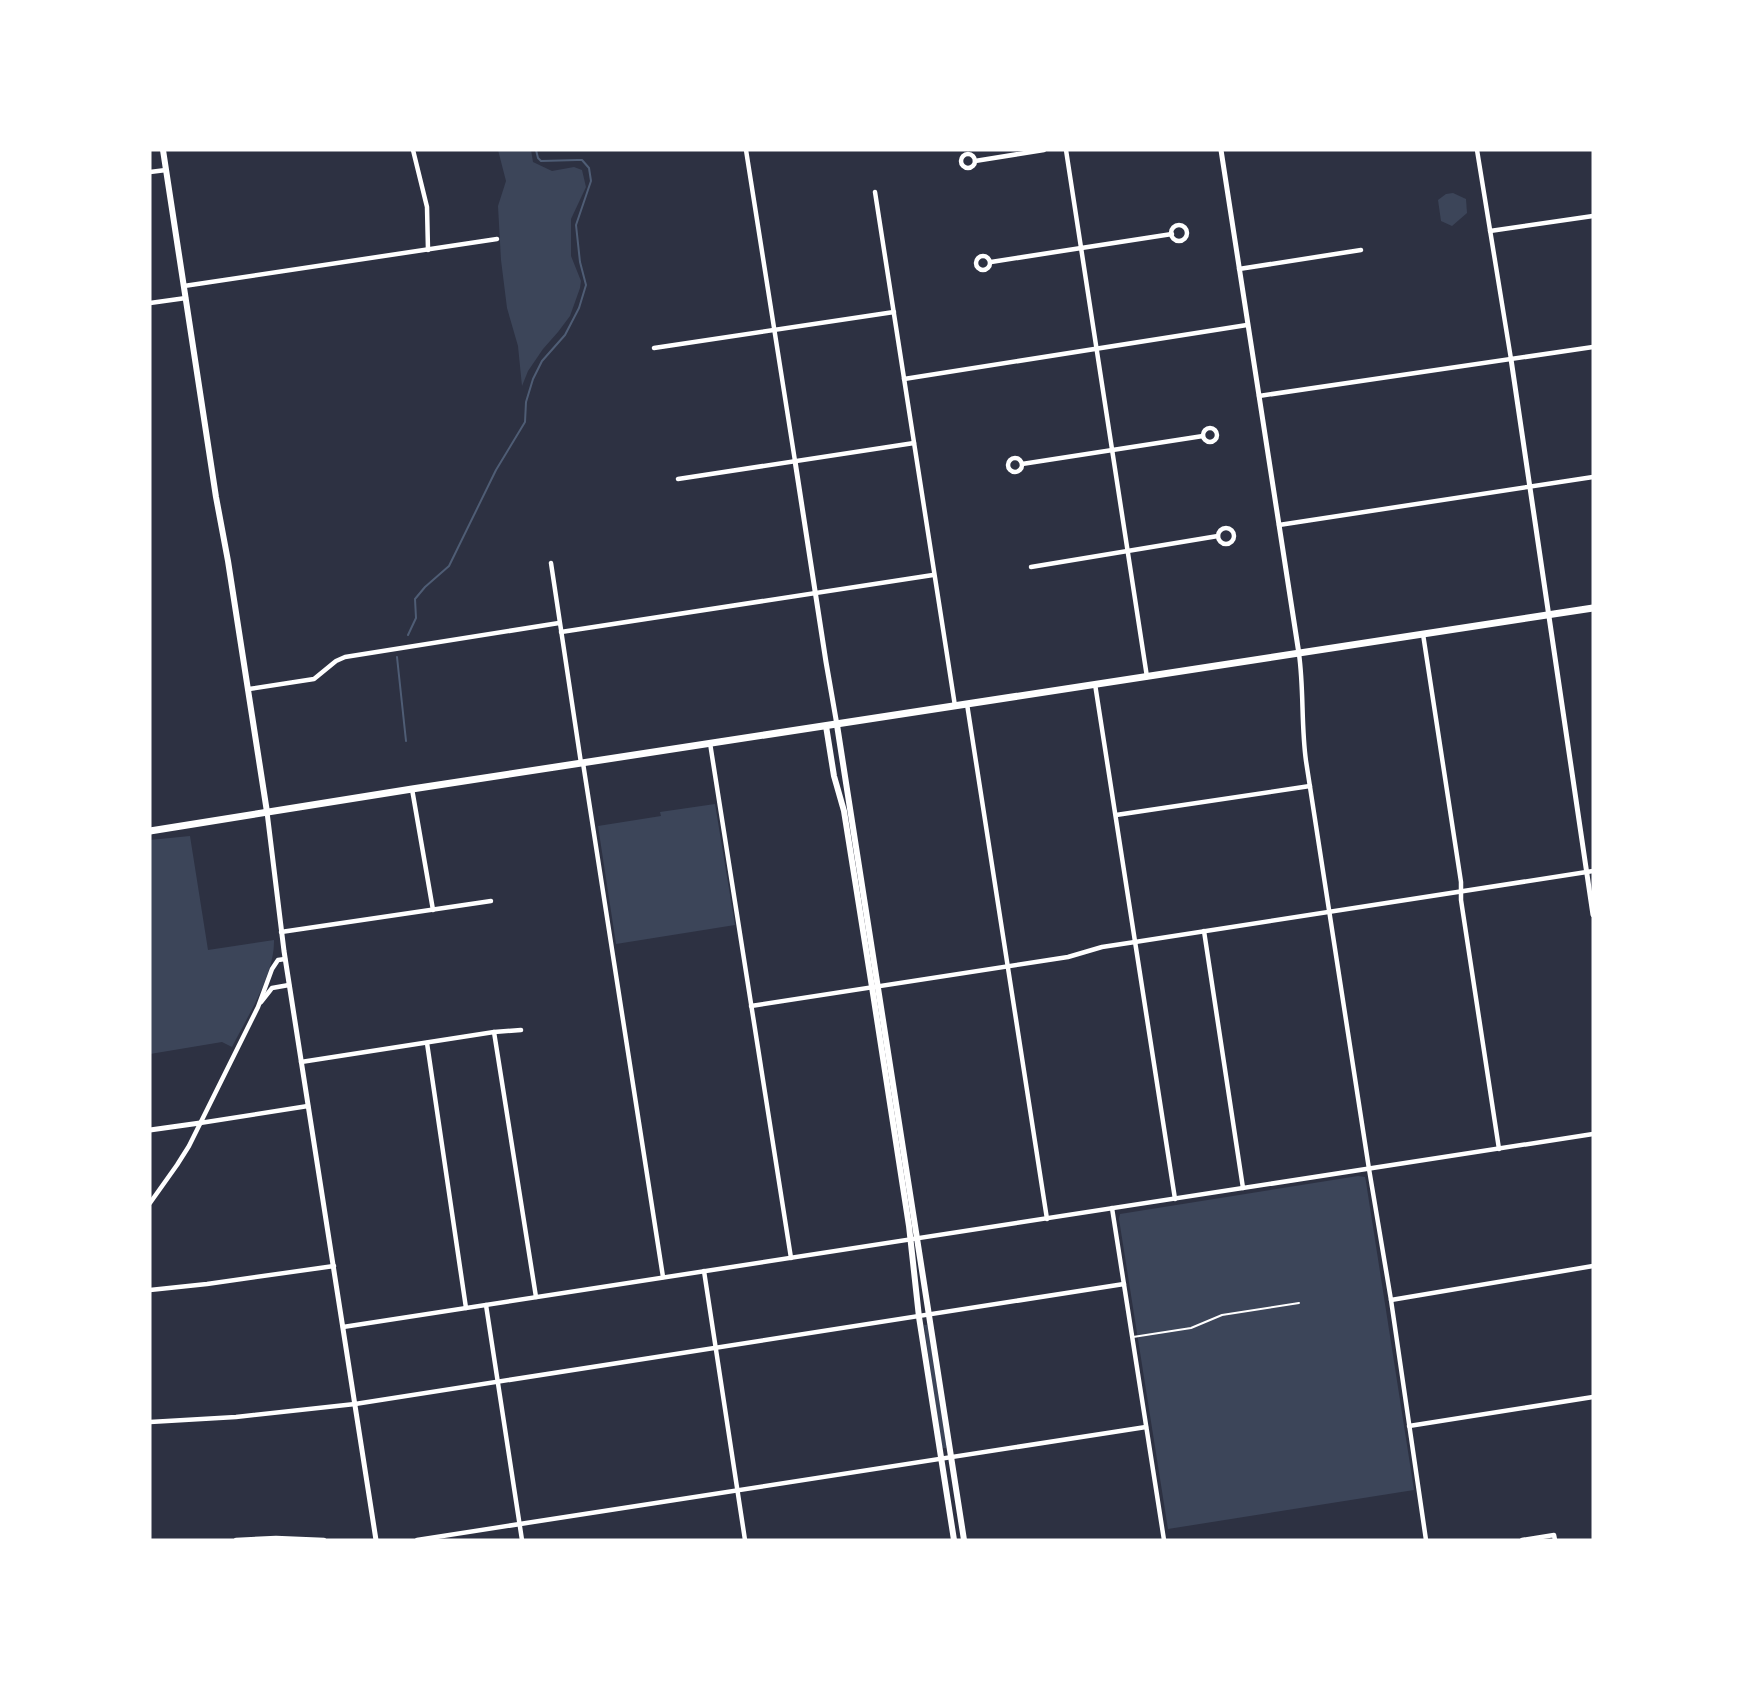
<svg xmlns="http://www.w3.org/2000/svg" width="1743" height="1690" font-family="'Alegreya Sans',sans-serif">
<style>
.green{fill:#3c4559}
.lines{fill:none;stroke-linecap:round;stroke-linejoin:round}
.stream{stroke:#4f5d75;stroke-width:2}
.service{stroke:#fff;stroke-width:2}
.minor{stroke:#fff;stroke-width:4.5}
.tertiary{stroke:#fff;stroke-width:5}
.secondary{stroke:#fff;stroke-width:6}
.primary{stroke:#fff;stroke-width:7}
</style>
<rect width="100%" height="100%" fill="#2d3142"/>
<g class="green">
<polygon points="498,150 531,150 533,162 552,171 574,167 582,170 586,187 571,219 571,256 581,281 580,288 570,316 558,332 543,349 528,371 522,386 518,346 507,308 501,260 498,206 506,181"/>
<polygon points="1453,193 1466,199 1467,213 1452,226 1441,221 1438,200 1446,194"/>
<polygon points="715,804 735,925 616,944 598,826 661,816 660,812"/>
<path d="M 190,836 L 208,950 L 274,940 C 275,974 247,1017 232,1047 L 222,1042 L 150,1054 L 150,840 Z"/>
<polygon points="1358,1176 1365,1177 1366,1182 1414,1490 1168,1529 1119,1219 1120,1214"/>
<polygon points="924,1325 927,1325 928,1328 946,1443 946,1448 943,1448 941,1444"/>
</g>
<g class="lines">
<g class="stream">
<polyline points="408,635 416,618 415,599 425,587 449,566 496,470 525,422 526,402 533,379 542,361 565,335 579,308 586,285 580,262 576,225 591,181 589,168 582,160 577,160 541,161 538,158 536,150"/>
<polyline points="397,657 406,741"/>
</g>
<polyline class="service" points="1133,1337 1191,1328 1222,1315 1299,1303"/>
<g class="minor">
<polyline points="413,150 427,207 428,250"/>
<polyline points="746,150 795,461"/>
<polyline points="1066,150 1147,677"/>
<polyline points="1477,150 1511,359"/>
<circle cx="968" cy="161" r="7"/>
<polyline points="975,161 1044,150"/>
<polyline points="150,172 166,170"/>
<polyline points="875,192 955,706"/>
<circle cx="1179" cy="233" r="8"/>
<polyline points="1490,231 1593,216"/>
<circle cx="983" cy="263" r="7"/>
<polyline points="991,262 1172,234"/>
<polyline points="1239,269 1361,250"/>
<polyline points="184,286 497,239"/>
<polyline points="150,303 186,298"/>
<polyline points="654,348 894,312"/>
<polyline points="904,379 1247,325"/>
<polyline points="1259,396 1593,347"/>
<circle cx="1210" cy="435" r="7"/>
<circle cx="1015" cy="465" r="7"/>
<polyline points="1022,464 1203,436"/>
<polyline points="678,479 914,443"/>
<polyline points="1279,525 1593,477"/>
<circle cx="1226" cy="536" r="8"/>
<polyline points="551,563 581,763"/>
<polyline points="1031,567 1218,536"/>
<polyline points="561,632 933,575"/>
<polyline points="1423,634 1461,882 1461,900 1499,1149"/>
<path d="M 1299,654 C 1304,690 1301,725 1306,761 L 1369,1169 L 1391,1300 L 1426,1540"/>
<polyline points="1095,684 1175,1199"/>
<polyline points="249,689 314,679 336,661 345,657 559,623"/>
<polyline points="967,704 1047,1219"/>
<polyline points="710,743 791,1258"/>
<polyline points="583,763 663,1277"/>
<polyline points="412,789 433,910"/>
<polyline points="1116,815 1310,786"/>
<polyline points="1204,931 1243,1188"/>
<polyline points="281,932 491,901"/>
<polyline points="261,1002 272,988 289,985"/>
<polyline points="751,1006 1068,957 1102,947 1135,942 1593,871"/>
<polyline points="494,1032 536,1297"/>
<polyline points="427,1043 466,1308"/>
<polyline points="301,1062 494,1032 521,1030"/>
<polyline points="200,1123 308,1106"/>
<polyline points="150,1203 177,1165 189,1146 258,1007 272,969 278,960 285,959"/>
<polyline points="1112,1208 1164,1540"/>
<polyline points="704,1271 745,1540"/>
<polyline points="150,1290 207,1284 334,1266"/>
<polyline points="1391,1300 1593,1266"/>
<polyline points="486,1305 522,1540"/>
<polyline points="343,1327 1593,1134"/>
<polyline points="150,1422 236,1417 355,1404 1124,1284"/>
<polyline points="1409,1426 1593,1397"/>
<polyline points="236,1540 276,1538 324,1540"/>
<polyline points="417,1540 1146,1427"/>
<polyline points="1522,1540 1554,1535 1555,1540"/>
</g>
<g class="tertiary">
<polyline points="1221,150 1299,654"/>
<polyline points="1511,359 1593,915"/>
<polyline points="795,461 826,662 837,725"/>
<polyline points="267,812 284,951 376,1540"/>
<polyline points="150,1130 200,1123"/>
</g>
<g class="secondary">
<polyline points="163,150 216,497 228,561 267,812"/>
<polyline points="837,725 964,1540"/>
<polyline points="826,726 834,776 844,811 872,987 909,1226 919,1317 954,1540"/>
</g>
<polyline class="primary" points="150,831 412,789 1593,608"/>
</g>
<rect width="1743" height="1690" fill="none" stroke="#ffffff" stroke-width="303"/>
</svg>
